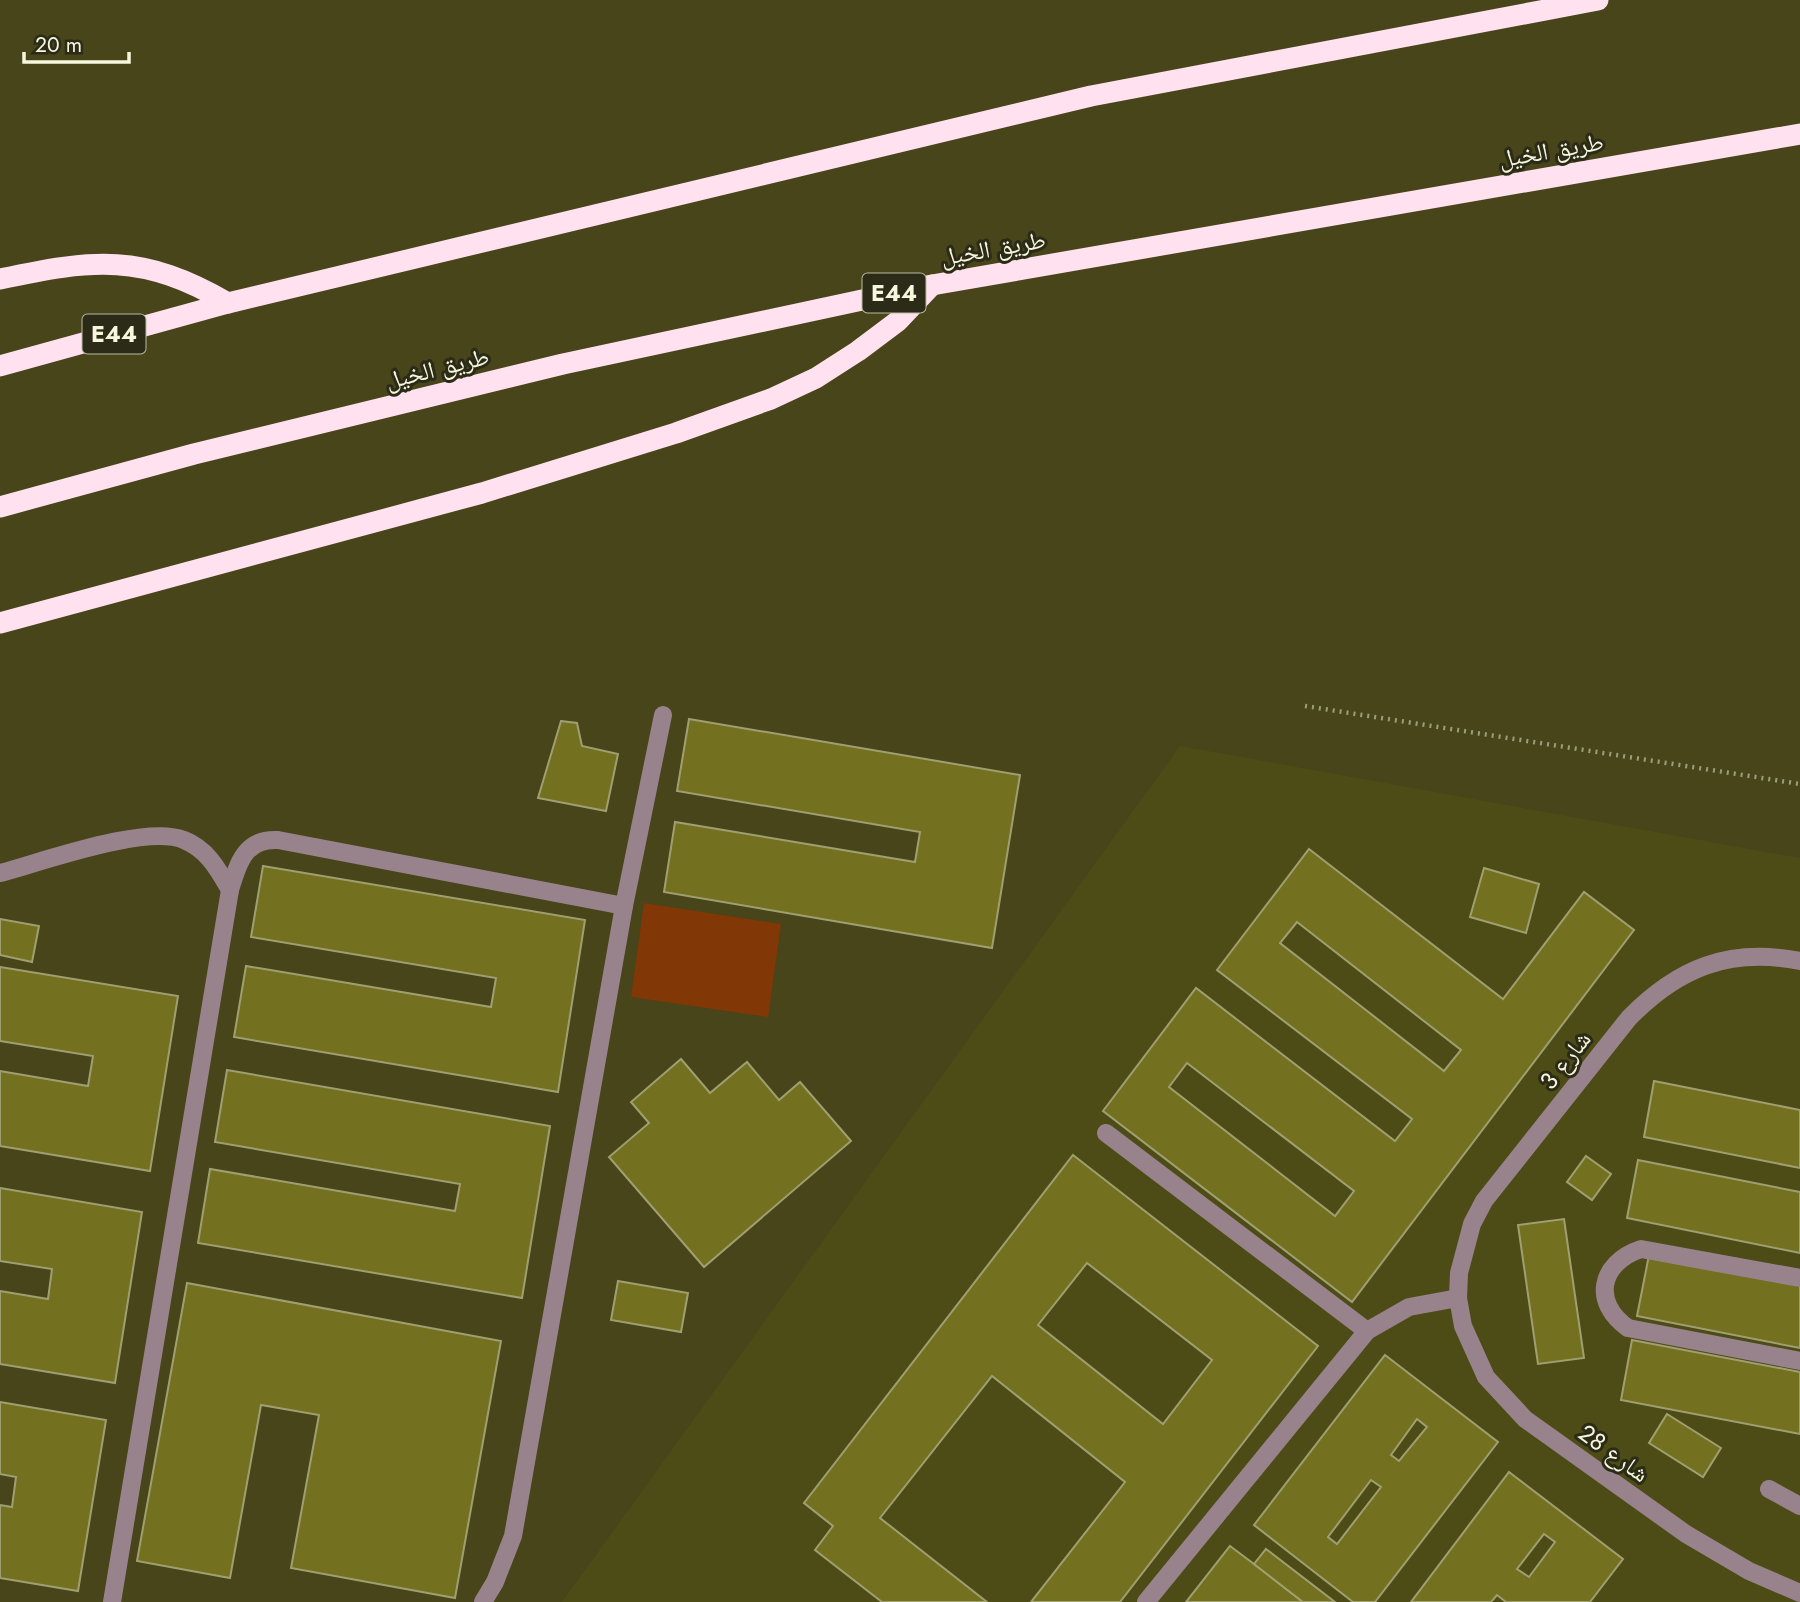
<svg xmlns="http://www.w3.org/2000/svg" width="1800" height="1602" font-family="Jost,'Noto Naskh Arabic',sans-serif">
<style>
.built{fill:#4e4c16}
.green{fill:#813706}
.building{fill:#737020;stroke:#a09f71;stroke-width:2;fill-rule:evenodd}
.lines{fill:none;stroke-linecap:round;stroke-linejoin:round}
.path{stroke:#9e9d7b;stroke-width:4.5;stroke-dasharray:2 5;stroke-linecap:butt}
.minor{stroke:#98838d;stroke-width:18}
.highway{stroke:#ffe1ef;stroke-width:21}
.labels{text-anchor:middle;dominant-baseline:central;stroke-width:6;stroke-linejoin:round;paint-order:stroke}
.shield{fill:#2b2b18;stroke:#babaa3;stroke-width:2}
.shield-label{font-size:23px;font-weight:bold;fill:#f7f7de}
.street-label{font-size:24px;fill:#f7f7de;stroke:#2b2b18}
</style>
<rect width="100%" height="100%" fill="#474519"/>
<polygon class="built" points="1180,746 1800,858 1800,1602 562,1602"/>
<polygon class="green" points="644,903 781,924 768,1017 631,997"/>
<g class="building">
<polygon points="689,719 1020,775 992,948 664,892 675,822 915,862 920,832 677,791"/>
<polygon points="561,721 577,723 582,746 618,754 606,811 538,798"/>
<path d="M 1309,849 L 1503,999 L 1584,892 L 1634,930 L 1352,1302 L 1103,1111 L 1196,988 L 1395,1141 L 1412,1119 L 1217,970 ZM 1297,922 L 1461,1050 L 1444,1071 L 1280,943 ZM 1187,1063 L 1354,1191 L 1335,1216 L 1169,1087 Z"/>
<polygon points="263,866 585,920 558,1092 234,1037 246,966 491,1007 496,978 251,937"/>
<polygon points="1484,868 1539,884 1526,933 1470,917"/>
<polygon points="0,919 39,926 32,962 0,955"/>
<polygon points="0,967 178,996 150,1171 0,1146 0,1071 88,1086 93,1056 0,1041"/>
<polygon points="681,1059 710,1093 747,1062 779,1100 800,1082 851,1141 704,1267 609,1157 649,1123 631,1102"/>
<polygon points="227,1070 550,1126 522,1298 198,1243 210,1169 455,1211 460,1184 215,1142"/>
<polygon points="1654,1081 1800,1110 1800,1168 1644,1137"/>
<path d="M 1073,1155 L 1318,1346 L 1120,1602 L 1031,1602 L 1125,1482 L 992,1376 L 880,1518 L 987,1602 L 882,1602 L 815,1550 L 833,1526 L 804,1503 ZM 1087,1263 L 1212,1360 L 1163,1424 L 1038,1325 Z"/>
<polygon points="1586,1156 1611,1174 1592,1200 1567,1182"/>
<polygon points="1638,1160 1800,1192 1800,1253 1627,1218"/>
<polygon points="0,1188 142,1212 115,1383 0,1364 0,1291 48,1299 52,1269 0,1261"/>
<polygon points="1564,1219 1584,1358 1538,1364 1518,1225"/>
<polygon points="1649,1255 1800,1285 1800,1348 1637,1316"/>
<polygon points="618,1281 688,1293 681,1332 611,1320"/>
<polygon points="187,1283 501,1341 455,1598 291,1568 319,1415 261,1405 230,1578 137,1561"/>
<polygon points="1632,1340 1800,1372 1800,1434 1621,1400"/>
<path d="M 1385,1355 L 1498,1442 L 1375,1602 L 1353,1602 L 1254,1525 ZM 1417,1419 L 1427,1427 L 1399,1461 L 1391,1455 ZM 1371,1480 L 1381,1487 L 1337,1544 L 1328,1537 Z"/>
<polygon points="0,1402 106,1420 78,1591 0,1578 0,1505 12,1507 16,1477 0,1474"/>
<polygon points="1667,1414 1721,1448 1703,1477 1649,1443"/>
<path d="M 1509,1472 L 1623,1559 L 1590,1602 L 1506,1602 L 1497,1595 L 1491,1602 L 1411,1602 ZM 1544,1534 L 1555,1542 L 1529,1577 L 1517,1569 Z"/>
<polygon points="1230,1546 1254,1564 1303,1602 1186,1602"/>
<polygon points="1266,1549 1335,1602 1303,1602 1254,1564"/>
</g>
<g class="lines">
<polyline class="path" points="1305,706 1800,784"/>
<g class="minor">
<path d="M 0,873 C 42,862 146,824 184,840 C 207,849 218,869 230,890"/>
<path d="M 1800,961 C 1729,947 1678,968 1629,1018 L 1484,1201 L 1472,1224 L 1459,1273 L 1458,1298 L 1463,1326 L 1486,1377 L 1525,1419 L 1686,1534 L 1749,1571 L 1800,1593"/>
<polyline points="1106,1133 1367,1331"/>
<path d="M 1800,1278 L 1641,1249 C 1599,1263 1592,1303 1628,1328 L 1800,1361"/>
<polyline points="1769,1489 1800,1506"/>
<path d="M 112,1602 L 230,890 C 238,863 245,838 278,840 L 624,906"/>
<polyline points="483,1602 495,1582 513,1536 624,906 663,715"/>
<polyline points="1146,1602 1367,1331 1409,1307 1458,1298"/>
</g>
<g class="highway">
<path d="M 0,279 C 93,259 143,253 228,303"/>
<polyline points="0,366 228,303 1091,96 1598,0"/>
<polyline points="0,507 194,454 563,364 932,285 1800,134"/>
<polyline points="0,623 482,493 676,433 771,399 816,378 858,351 898,321 932,285"/>
</g>
</g>
<g class="labels">
<g class="shield">
<rect x="862.5" y="273.5" width="63" height="39" rx="5"/>
<rect x="82.5" y="314.5" width="63" height="39" rx="5"/>
</g>
<g class="shield-label">
<text x="894" y="293">E44</text>
<text x="114" y="334">E44</text>
</g>
<g class="street-label">
<text transform="translate(1551 150) rotate(-10)">طريق الخيل</text>
<text transform="translate(993 248) rotate(-10)">طريق الخيل</text>
<text transform="translate(437 368) rotate(-14)">طريق الخيل</text>
<text transform="translate(1565 1060) rotate(-52)">شارع 3</text>
<text transform="translate(1614 1453) rotate(36)">شارع 28</text>
</g>
</g>
<path d="M24 52v10h105v-10" fill="none" stroke="#f7f7de" stroke-width="3.5"/>
<text x="35" y="52" font-size="21" fill="#f7f7de" stroke="#2b2b18" stroke-width="5" paint-order="stroke">20 m</text>
</svg>
